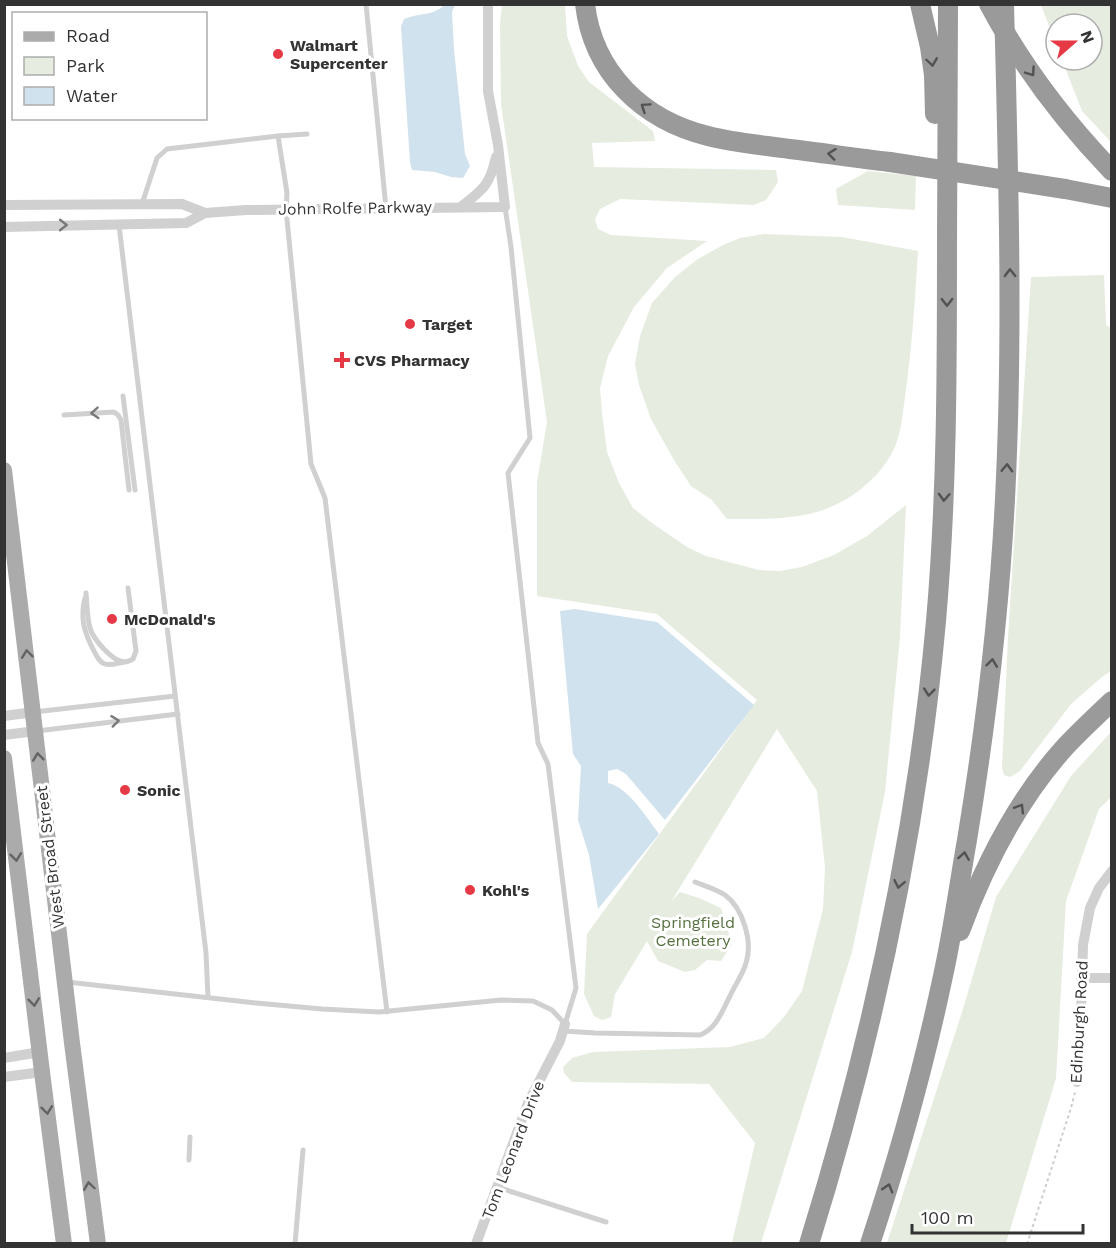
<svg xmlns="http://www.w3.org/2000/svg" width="1116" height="1248" font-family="'Work Sans',sans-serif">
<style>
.green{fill:#e6ecdf}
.water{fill:#cfe2ee}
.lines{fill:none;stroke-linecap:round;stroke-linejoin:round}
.path{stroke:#cdcdcd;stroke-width:2;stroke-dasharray:3 3;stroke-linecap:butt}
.service{stroke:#d0d0d0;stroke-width:5}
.minor{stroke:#d0d0d0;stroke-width:10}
.primary{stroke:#ababab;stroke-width:16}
.motorway{stroke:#9a9a9a;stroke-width:20}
.motorway-bridge{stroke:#9a9a9a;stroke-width:20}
.oneway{stroke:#525252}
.oneway2{stroke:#7a7a7a}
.oneway3{stroke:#636363}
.poi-dot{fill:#e63946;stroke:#fff;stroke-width:2}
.labels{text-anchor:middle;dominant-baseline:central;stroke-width:6;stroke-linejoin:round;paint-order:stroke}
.poi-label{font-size:16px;font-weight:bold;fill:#333;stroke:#fff;text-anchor:start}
.street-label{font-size:16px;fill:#333;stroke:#fff}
.park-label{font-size:16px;fill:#56703f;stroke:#fff}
</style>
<rect width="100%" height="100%" fill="#fff"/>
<g class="green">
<polygon points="502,5 565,5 567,36 578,66 589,82 653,131 655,141 592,143 594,167 776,170 778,182 766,200 754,205 620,199 600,209 595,219 598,229 611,235 707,241 667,268 634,307 608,356 600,388 602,413 607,452 619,483 633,508 652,523 687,547 706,556 759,570 780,571 802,567 834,555 867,536 906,505 900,637 885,792 852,952 761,1243 732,1243 755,1143 709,1084 572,1082 564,1073 563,1067 572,1058 593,1052 730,1047 764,1038 784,1017 802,991 823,909 825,868 817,791 777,729 671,902 680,892 699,898 721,908 732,944 721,961 707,960 695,970 685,972 658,961 647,941 615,994 611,1017 602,1020 594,1016 584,994 587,934 757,700 657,614 537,596 537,482 547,422 501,104 500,24"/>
<polygon points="1041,5 1111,5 1111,142 1082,111 1062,60 1092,60 1092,24 1056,24 1056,44"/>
<polygon points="868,171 916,176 915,210 838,205 836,189"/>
<path d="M 764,234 L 842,237 L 918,251 C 915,300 912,348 905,397 C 902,417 901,440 889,458 C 872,485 844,505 813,513 C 785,520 756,519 727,519 L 712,500 L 691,486 L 674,460 L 651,419 L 639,385 L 635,364 L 640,336 L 652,303 L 675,277 L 698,259 L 723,245 L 740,238 Z"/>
<polygon points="1104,275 1106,325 1112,329 1111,671 1102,677 1071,704 1020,771 1010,777 1004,775 1002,768 1008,638 1031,277"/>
<polygon points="1111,732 1111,797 1099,809 1066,901 1056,1078 1006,1243 887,1243 963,1009 996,897 1071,776"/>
</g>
<g class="water">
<path d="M 444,5 L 455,5 L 452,12 L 454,50 L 465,154 L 470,166 L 463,178 L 451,177 L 435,172 L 412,170 L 410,162 L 401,27 L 404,19 C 418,13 434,16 444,5 Z"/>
<path d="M 575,609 L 657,622 L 754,705 L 665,820 L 626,774 L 617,769 L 608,771 L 608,783 C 628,787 647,818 659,834 L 598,909 L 589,855 L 578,820 L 581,766 L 573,754 L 560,611 Z"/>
</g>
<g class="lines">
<polyline class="path" points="1027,1244 1071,1108 1075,1092"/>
<g class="service">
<polyline points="366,4 386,208"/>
<polyline points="278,136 287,193 286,209 311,464 325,498 387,1012"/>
<polyline points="142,204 157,158 167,149 278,136 307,134"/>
<polyline points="505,207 511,247 530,438 508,473 538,743 548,764 576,988 565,1024"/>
<polyline points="119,225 206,953 208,997"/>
<polyline points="123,396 135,490"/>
<polyline points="64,415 114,412 118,415 121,420 129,490"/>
<path d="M 86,593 C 87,604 87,617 90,628 C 93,639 112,661 124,662 C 128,662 129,661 133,659 L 136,651 L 128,588"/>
<path d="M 85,598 C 80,617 84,632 93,649 C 96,655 99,662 105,664 C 110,666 118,663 124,662"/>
<polyline points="34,712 175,696"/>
<polyline points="37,731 178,714"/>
<polyline points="67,982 256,1003 322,1009 379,1012 501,1000 533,1001 552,1010 565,1024"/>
<path d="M 564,1031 L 595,1033 L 700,1035 C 717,1028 722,1011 730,996 C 735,985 743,974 746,963 C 753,942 743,908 725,895 C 716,889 705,886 695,882"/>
<polyline points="189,1160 190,1137"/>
<polyline points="497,1187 606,1222"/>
<polyline points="295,1244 303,1150"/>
</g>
<g class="minor">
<polyline points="4,205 182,204 205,213"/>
<path d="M 462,206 C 484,189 490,184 496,157"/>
<polyline points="4,227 186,223 205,213 246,210 505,207 498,145 488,91 488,4"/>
<polyline points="4,716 34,712"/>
<polyline points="4,735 36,731"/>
<polyline points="1081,978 1112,978"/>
<polyline points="4,1058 40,1052"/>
<polyline points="4,1077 42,1072"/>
<polyline points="1077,1082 1080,1053 1083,945 1090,908 1099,888 1112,871"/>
<polyline points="476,1244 528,1103 560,1041 565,1024"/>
</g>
<g class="primary">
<polyline points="4,470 72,1043 98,1244"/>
<polyline points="4,758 42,1072 64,1244"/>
</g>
<g class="motorway">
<path d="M 585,4 C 593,73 643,120 708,136 C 735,143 762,145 790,149 C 823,153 856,158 890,162"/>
<polyline points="920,4 930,47 934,75 935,114"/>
<polyline points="1065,189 1112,198"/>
<path d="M 960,931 C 984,866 1019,798 1065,747 C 1080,731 1096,716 1112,701"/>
<path d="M 809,1244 C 872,1041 917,833 936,621 C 947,496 947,370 947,244 C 947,164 948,84 948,4"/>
<path d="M 870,1244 C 899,1156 924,1066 943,976 C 953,931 959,885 967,840 C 987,719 1001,599 1006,477 C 1013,319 1008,162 1004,4"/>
</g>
<g class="motorway-bridge">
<path d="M 989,4 C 1022,66 1064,121 1112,171"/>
<polyline points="890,162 1065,189"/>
</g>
</g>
<defs><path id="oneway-chevron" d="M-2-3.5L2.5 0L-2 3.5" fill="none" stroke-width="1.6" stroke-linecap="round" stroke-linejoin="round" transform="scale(1.5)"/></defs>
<g class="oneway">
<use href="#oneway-chevron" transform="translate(932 62) rotate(82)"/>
<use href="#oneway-chevron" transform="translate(1031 72) rotate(55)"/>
<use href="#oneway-chevron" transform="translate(645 107) rotate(-146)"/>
<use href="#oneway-chevron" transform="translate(832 154) rotate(-173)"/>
<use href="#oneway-chevron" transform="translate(1010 273) rotate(-91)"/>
<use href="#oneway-chevron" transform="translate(947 302) rotate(90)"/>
<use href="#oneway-chevron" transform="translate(1007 468) rotate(-88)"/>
<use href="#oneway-chevron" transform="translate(944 497) rotate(93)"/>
<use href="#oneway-chevron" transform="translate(992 663) rotate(-83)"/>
<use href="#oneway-chevron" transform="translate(929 692) rotate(96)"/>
<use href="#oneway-chevron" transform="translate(1020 808) rotate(-58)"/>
<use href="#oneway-chevron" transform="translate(964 856) rotate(-81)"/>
<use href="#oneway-chevron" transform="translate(899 884) rotate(101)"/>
<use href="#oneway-chevron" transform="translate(888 1188) rotate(-73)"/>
</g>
<g class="oneway2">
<use href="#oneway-chevron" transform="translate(63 225)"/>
<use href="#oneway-chevron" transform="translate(95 413) rotate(176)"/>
<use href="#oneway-chevron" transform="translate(115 721) rotate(-7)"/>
</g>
<g class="oneway3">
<use href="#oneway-chevron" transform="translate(27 654) rotate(-97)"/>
<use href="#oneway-chevron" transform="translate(38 757) rotate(-96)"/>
<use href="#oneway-chevron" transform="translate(16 857) rotate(83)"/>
<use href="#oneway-chevron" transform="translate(34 1002) rotate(83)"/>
<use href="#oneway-chevron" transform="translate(47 1110) rotate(83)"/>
<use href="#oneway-chevron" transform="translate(89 1186) rotate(-98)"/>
</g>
<g class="poi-dot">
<circle cx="278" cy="54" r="6"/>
<circle cx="410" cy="324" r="6"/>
<path d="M339 351h6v6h6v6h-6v6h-6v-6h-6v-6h6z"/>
<circle cx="112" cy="619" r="6"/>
<circle cx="125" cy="790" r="6"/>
<circle cx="470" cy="890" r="6"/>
</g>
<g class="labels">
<g class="poi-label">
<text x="290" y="45">Walmart<tspan x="290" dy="18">Supercenter</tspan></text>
<text x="422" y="324">Target</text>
<text x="354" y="360">CVS Pharmacy</text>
<text x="124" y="619">McDonald's</text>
<text x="137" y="790">Sonic</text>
<text x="482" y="890">Kohl's</text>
</g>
<g class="street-label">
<text transform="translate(355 208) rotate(-1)">John Rolfe Parkway</text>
<text transform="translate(50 857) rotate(-97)">West Broad Street</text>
<text transform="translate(1079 1022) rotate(-87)">Edinburgh Road</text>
<text transform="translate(513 1150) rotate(-69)">Tom Leonard Drive</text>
</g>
<g class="park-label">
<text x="693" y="922">Springfield<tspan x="693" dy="18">Cemetery</tspan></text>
</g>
</g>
<rect width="1116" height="1248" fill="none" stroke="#333333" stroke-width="12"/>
<rect x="12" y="12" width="195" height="108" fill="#ffffff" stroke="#adadad" stroke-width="1.5"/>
<rect x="24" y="32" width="30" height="9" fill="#ababab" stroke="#adadad" stroke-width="1.5"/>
<text x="66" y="42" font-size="18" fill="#333333">Road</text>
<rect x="24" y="57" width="30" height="18" fill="#e6ecdf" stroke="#adadad" stroke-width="1.5"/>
<text x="66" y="72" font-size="18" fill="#333333">Park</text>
<rect x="24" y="87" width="30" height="18" fill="#cfe2ee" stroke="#adadad" stroke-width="1.5"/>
<text x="66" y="102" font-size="18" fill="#333333">Water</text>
<g transform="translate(1074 42) rotate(69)"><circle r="28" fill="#ffffff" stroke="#adadad" stroke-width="1.5"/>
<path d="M0-4.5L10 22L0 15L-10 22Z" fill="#e63946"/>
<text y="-9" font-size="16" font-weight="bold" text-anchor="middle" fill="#333333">N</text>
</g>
<path d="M912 1224v9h171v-9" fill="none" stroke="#333333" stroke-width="3"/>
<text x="921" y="1224" font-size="18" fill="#333333" stroke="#ffffff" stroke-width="4.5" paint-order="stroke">100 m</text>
</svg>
